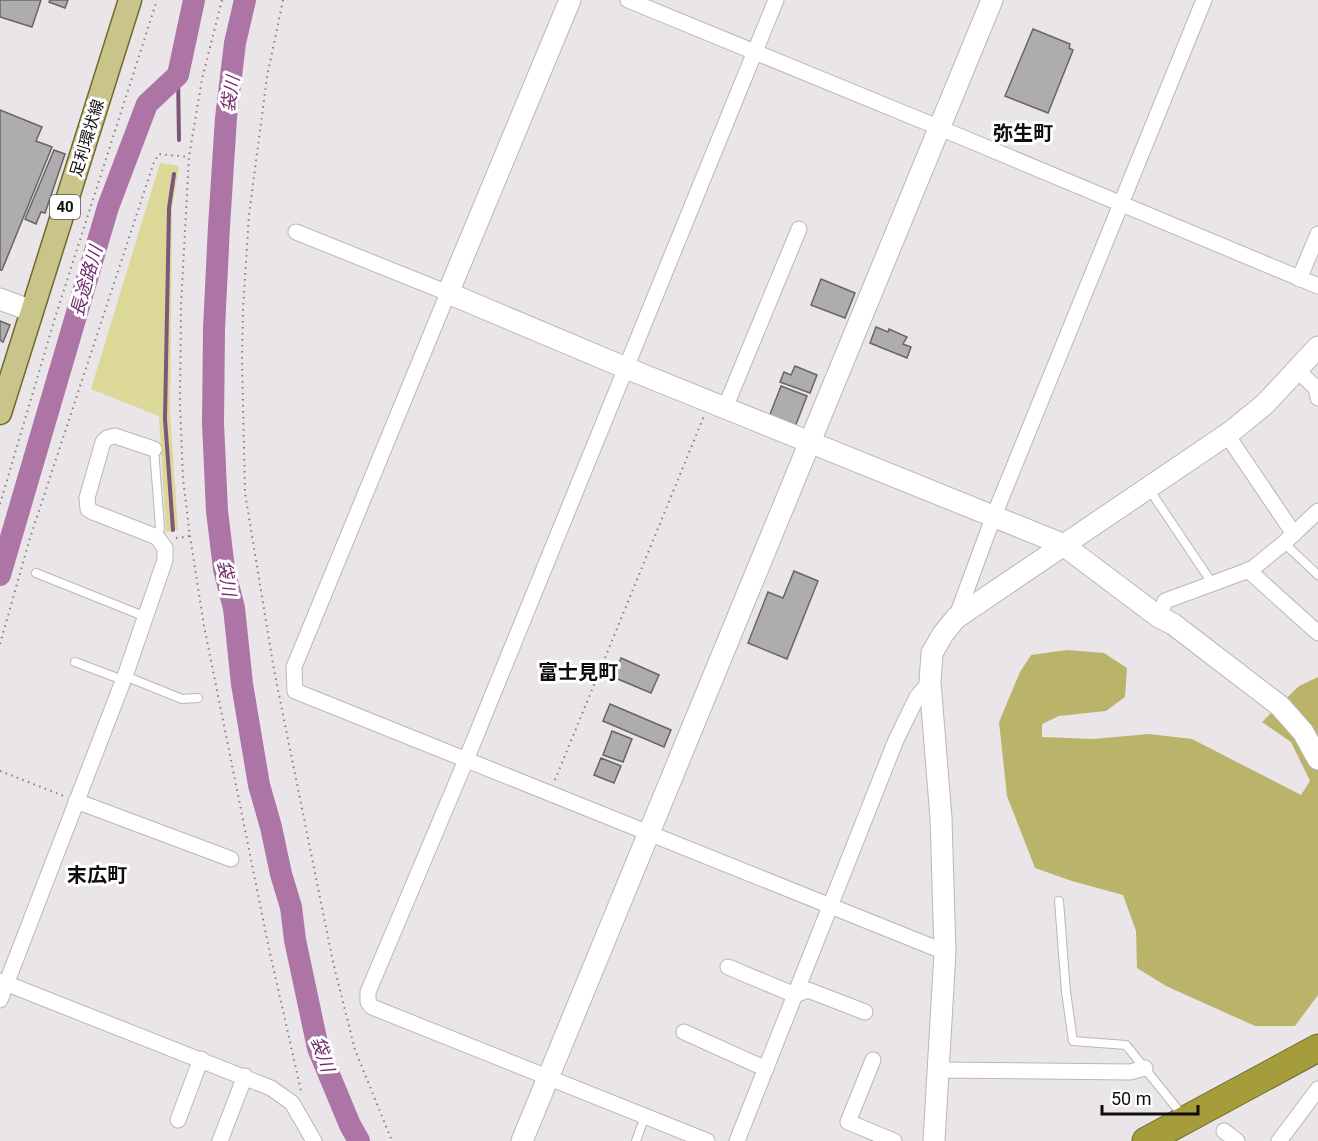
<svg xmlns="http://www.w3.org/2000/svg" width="1318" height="1141" font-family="Roboto,'Noto Sans JP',sans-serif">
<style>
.green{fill:#dcd898}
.forest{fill:#bab46b}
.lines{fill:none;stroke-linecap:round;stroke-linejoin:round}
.stream{stroke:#7d5679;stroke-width:4}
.river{stroke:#ac75a6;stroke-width:22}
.building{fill:#afacaf;stroke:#686567;stroke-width:1.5}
.lane-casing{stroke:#bab6b9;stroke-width:10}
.street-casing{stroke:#bab6b9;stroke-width:17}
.secondary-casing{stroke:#bab6b9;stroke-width:23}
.primary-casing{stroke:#706b2c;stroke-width:25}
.highway-casing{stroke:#706b2c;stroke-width:29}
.path{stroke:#828082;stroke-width:2;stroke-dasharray:1.5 4.5;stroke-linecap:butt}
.lane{stroke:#fff;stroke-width:8}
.street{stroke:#fff;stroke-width:15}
.secondary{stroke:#fff;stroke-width:21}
.primary{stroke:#c9c489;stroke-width:22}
.highway{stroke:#a59d3b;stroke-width:27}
.labels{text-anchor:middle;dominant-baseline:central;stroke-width:6;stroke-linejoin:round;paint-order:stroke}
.shield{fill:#fff;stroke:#575657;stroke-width:1.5}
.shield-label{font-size:15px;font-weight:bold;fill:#0f0e0f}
.street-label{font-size:16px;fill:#0f0e0f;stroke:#fff}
.water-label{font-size:18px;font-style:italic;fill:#6f2c6b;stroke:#fff}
.quarter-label{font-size:20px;font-weight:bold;fill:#0f0e0f;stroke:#fff}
</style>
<rect width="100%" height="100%" fill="#e9e5e9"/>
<polygon class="green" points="160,163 179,166 172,208 170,413 178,530 166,532 159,416 91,389"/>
<polygon class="forest" points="1067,650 1104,653 1127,668 1125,697 1106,711 1059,716 1042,724 1042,737 1093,739 1149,734 1192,739 1301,795 1310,781 1291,742 1262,722 1299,686 1318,677 1318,995 1295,1026 1255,1026 1166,986 1137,968 1136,931 1123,895 1072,881 1035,868 1007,796 999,722 1020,672 1031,655"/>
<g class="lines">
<g class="stream">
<polyline points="178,75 179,140"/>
<polyline points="173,530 165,419 169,208 174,174"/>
</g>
<g class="river">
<polyline points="245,0 235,43 226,118 219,226 214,329 213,423 217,511 224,569 234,608 242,684 259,785 271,827 281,874 291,907 295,940 318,1048 350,1125 359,1141"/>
<polyline points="0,575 108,207 147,104 178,75 194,0"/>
</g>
</g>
<g class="building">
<polygon points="0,0 41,0 32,27 0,17"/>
<polygon points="50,0 68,0 65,8 49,2"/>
<polygon points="1033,29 1070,44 1069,48 1073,50 1048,113 1005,96"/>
<polygon points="0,110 42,127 36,141 52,147 2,270 0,270"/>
<polygon points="54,150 65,154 45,213 41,212 36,224 25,219"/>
<polygon points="821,279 855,293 845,318 811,305"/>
<polygon points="0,321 10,325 3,342 0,340"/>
<polygon points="876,327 888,332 889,329 907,337 903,344 911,347 907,358 870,343"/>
<polygon points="795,366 817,375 810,393 780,382 784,372 791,375"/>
<polygon points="781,386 807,396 795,427 769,417"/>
<polygon points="794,571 818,581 787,659 748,643 768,592 783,598"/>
<polygon points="621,658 659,675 651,693 613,677"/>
<polygon points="610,704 671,730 664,747 603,721"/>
<polygon points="612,731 632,739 623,762 603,755"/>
<polygon points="601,758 621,766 614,783 594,775"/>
</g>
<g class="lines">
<defs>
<g id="lane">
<polyline points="154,449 160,528 157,537"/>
<polyline points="1149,489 1212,583"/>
<polyline points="1284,543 1318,575"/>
<polyline points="36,573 146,617"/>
<polyline points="75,662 123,680"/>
<polyline points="125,676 182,699 198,698"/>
<polyline points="1059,901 1066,992 1073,1041 1126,1045 1183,1116"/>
<polyline points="636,1141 645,1116"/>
</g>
<g id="street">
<polyline points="628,0 940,128 1318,286"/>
<polyline points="296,232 448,293 294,667 295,691 945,952"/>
<polyline points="1299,279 1318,234"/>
<polyline points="1297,370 1316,388 1318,398"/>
<polyline points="725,408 799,229"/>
<polyline points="1227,435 1294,534"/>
<polyline points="1248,570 1318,633"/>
<polyline points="1159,617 1165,601 1252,569 1284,543 1318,511"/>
<polyline points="956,618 993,518 1204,0"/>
<polyline points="76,801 231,859"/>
<polyline points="728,967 795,995 808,990 865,1012"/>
<polyline points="0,981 271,1088 292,1103 314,1141"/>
<polyline points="0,1000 125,676 165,560 165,548 157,537 93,512 88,509 87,498 103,442 107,438 115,436 154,449"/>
<polyline points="684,1032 766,1069"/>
<polyline points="873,1060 848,1122 894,1141"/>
<polyline points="938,1070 1130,1072 1145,1068"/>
<polyline points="178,1120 201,1059"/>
<polyline points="1224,1131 1237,1141"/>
<polyline points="220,1141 245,1076"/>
<polyline points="707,1141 372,1007 368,1002 368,992 466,760 776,0"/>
<polyline points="737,1141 896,740 917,697 930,682"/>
<polyline points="1279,1141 1318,1089"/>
</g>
<g id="secondary">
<polyline points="570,0 448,293 626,368 1062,544 1159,617 1173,624 1280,706 1303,732 1318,759"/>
<polyline points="0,299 32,311"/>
<polyline points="522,1141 992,0"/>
<polyline points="934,1141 945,952 941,818 930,682 932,653 943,634 956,618 1232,431 1265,404 1318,347"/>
</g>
<polyline id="primary" points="0,413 130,0"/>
<polyline id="highway" points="1146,1141 1318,1048"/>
</defs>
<use href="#lane" class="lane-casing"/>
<use href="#street" class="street-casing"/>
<use href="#secondary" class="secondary-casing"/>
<use href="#primary" class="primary-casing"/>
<use href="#highway" class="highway-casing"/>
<g class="path">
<polyline points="222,0 202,79 189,157 181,305 180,405 183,479 190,536 204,626 268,944 301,1091"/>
<polyline points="283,0 267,77 249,215 243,310 242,362 245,493 274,670 333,962 355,1050 392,1141"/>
<polyline points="0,504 54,321 157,0"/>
<polyline points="176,538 190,536"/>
<polyline points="0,644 30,538 154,162 159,154 189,157"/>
<polyline points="0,771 64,796"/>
<polyline points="555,780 704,416"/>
</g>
<use href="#lane" class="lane"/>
<use href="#street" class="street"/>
<use href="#secondary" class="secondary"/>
<use href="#primary" class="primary"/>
<use href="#highway" class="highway"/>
</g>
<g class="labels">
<rect class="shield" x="50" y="195" width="30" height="24" rx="4.5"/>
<g class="shield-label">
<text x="65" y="207">40</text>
</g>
<g class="street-label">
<text transform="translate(87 138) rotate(-73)">足利環状線</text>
</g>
<g class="water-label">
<text transform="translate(230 94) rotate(-81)">袋川</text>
<text transform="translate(86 281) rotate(-74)">長途路川</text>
<text transform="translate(227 578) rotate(81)">袋川</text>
<text transform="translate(323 1054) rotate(71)">袋川</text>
</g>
<g class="quarter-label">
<text x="1023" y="133">弥生町</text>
<text x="578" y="672">富士見町</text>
<text x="97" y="875">末広町</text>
</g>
</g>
<path d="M1102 1105v9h96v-9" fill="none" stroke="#0f0e0f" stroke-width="3"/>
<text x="1111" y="1105" font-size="18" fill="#0f0e0f" stroke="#ffffff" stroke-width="4.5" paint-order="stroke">50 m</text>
</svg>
